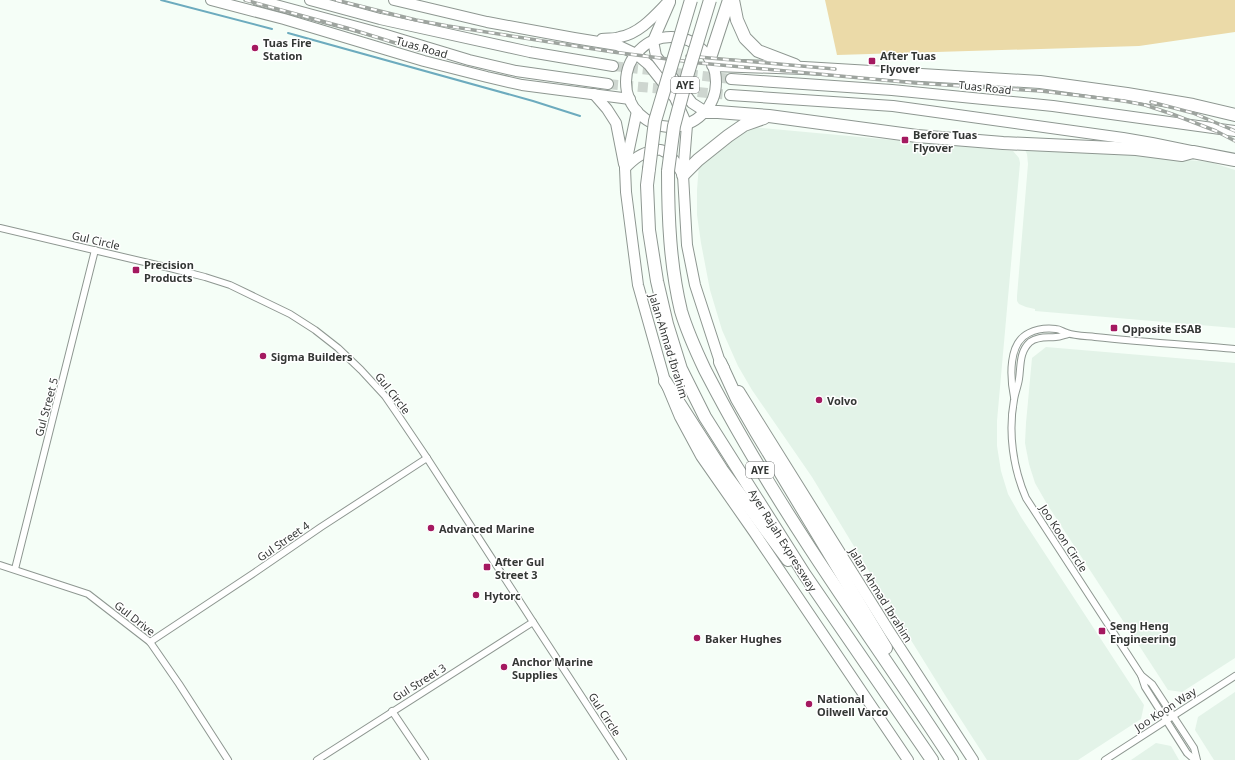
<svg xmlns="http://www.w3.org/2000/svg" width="1235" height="760" font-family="'Noto Sans',sans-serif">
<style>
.built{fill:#e3f3e8}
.green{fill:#ebdaa8}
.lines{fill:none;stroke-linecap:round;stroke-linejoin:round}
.stream{stroke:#6cabbe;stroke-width:2}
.primary-tunnel{stroke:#ced6d0;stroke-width:10;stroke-dasharray:10 5;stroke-linecap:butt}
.minor-casing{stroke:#8e9791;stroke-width:8}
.primary-casing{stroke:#8e9791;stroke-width:12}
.motorway-casing{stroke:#8e9791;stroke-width:14}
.minor{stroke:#fff;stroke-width:6}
.primary{stroke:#fff;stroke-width:10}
.motorway{stroke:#fff;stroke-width:12}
.rail-casing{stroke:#9ea49f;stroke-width:3.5}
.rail{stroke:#fff;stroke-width:2;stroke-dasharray:6;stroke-linecap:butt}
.motorway-bridge-casing{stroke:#8e9791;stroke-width:14;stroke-linecap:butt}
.motorway-bridge{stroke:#fff;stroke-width:12}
.poi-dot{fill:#a41960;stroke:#fff;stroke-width:1.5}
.labels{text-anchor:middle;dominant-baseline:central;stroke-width:3;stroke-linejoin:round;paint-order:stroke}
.shield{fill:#fff;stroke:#717372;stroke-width:1}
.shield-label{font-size:10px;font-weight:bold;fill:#343735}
.poi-label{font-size:11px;font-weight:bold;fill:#343735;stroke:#fff;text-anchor:start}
.street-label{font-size:11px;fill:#343735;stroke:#fff}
</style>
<rect width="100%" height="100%" fill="#f5fef7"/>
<g class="built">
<polygon points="750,127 1013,151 1019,158 1020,163 997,421 997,446 1001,471 1008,494 1021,517 1144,705 1141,719 1078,760 987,760 945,695 901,624 812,477 752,390 738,366 722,330 710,290 701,243 697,215 697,190 699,164"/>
<polygon points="1025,150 1133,155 1210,162 1235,170 1235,328 1035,311 1035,309 1026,307 1019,304 1017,301 1017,296 1028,164 1027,154"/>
<polygon points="1046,347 1235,363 1235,658 1182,692 1168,690 1047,504 1035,483 1029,464 1025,443 1026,423 1032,358"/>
<polygon points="1235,692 1235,760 1214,760 1195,730 1198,717"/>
<polygon points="1156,743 1171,746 1179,760 1131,760"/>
</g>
<polygon class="green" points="825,0 1235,0 1235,32 1139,46 837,55"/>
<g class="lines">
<g class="stream">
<polyline points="161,0 272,29"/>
<polyline points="288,33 533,101 580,116"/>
</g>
<g class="primary-tunnel">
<polyline points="613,66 731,79"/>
<polyline points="608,84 730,95"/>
</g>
<defs>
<g id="minor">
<polyline points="0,228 170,268 205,277 230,285 290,314 315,330 338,348 361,370 385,396 396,412 427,458 533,622 623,760"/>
<path d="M 1068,334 C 1064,335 1060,337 1056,337 C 1047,338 1038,336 1030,342 C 1019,352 1021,366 1019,379 C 1018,386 1015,393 1014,400 C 1008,432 1013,468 1026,498 L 1141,675 L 1152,684 L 1194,748 L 1197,760"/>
<path d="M 1014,397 C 1010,377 1008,343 1029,333 C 1037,329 1047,328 1056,329 C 1060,329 1063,332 1067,333 C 1075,336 1086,336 1095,337 C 1141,342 1188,345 1235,349"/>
<polyline points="0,565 88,594 150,642 179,684 228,760"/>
<polyline points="15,569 95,250"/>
<polyline points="150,642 254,573 321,527 427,458"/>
<polyline points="1141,675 1145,687 1187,753 1195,760"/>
<polyline points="392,711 425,760"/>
<polyline points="317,760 533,622"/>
<polyline points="1105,760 1235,676"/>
</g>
<g id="primary">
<polyline points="211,0 284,19 424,61 487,77 522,85 630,99"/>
<polyline points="257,0 383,34 469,60 516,71 608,84"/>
<polyline points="310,0 380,19 530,52 613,66"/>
<polyline points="394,0 487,22 574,38 617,45 636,54 649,65 675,98 687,125 683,175 687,245 695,285 720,362 724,368"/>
<circle cx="671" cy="82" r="45"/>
<path d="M 602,39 C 608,38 615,39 620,37 C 641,33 656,14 670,0"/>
<polyline points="653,41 656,56 692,103 706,112"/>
<polyline points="653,41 670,2"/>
<polyline points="731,79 892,90 1053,106 1235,131"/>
<polyline points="594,94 607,109 616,123 624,164"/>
<polyline points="730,95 893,106 1123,138 1152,143 1191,151"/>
<polyline points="637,111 625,168 626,192 638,285 665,381 680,417 701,456 754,532 908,760"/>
<path d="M 625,168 C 635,158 640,154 654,150 C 657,150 661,149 663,151 C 672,154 679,168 683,175"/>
<polyline points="739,391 889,631 973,760"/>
</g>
<g id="motorway">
<polyline points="733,0 737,20 745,38 758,51 795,65"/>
<polyline points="710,58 729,0"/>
<polyline points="713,65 804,68 1040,82 1127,94 1193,105 1235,115"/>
<polyline points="706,112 718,112 769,116 917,136 1003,143 1136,149 1182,155 1193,152 1235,160"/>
<polyline points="649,169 647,185 649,230 657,281 667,324 681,369 705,417 805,575 932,760"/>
<path d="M 668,171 C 668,218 670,265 681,311 C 687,331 696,351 705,370 C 718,395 731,419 745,443 C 808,552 883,654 952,760"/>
<polyline points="683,175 698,160 728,136 744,125 764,118"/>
<polyline points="720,362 737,399 756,432 886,648"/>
<polyline points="665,381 722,470 788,560"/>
</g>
</defs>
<use href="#minor" class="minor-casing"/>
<use href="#primary" class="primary-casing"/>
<use href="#motorway" class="motorway-casing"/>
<use href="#minor" class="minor"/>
<use href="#primary" class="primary"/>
<use href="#motorway" class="motorway"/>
<defs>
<g id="rail">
<polyline points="245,0 347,28 418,50"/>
<polyline points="336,0 416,20 448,26 613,52 699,63 915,83 1041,91 1124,101 1145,105 1172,114 1216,131 1235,141"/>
<polyline points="687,56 835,69"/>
<polyline points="1151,102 1193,113 1235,131"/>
</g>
</defs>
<use href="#rail" class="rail-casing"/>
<use href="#rail" class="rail"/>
<defs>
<g id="motorway-bridge">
<polyline points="649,169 655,121 691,0"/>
<polyline points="668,171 674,126 688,73 710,0"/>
</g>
</defs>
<use href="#motorway-bridge" class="motorway-bridge-casing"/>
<use href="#motorway-bridge" class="motorway-bridge"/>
</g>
<g class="poi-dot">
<circle cx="255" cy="48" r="4"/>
<rect x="868" y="57" width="8" height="8" rx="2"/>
<rect x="901" y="136" width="8" height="8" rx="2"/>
<rect x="132" y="266" width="8" height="8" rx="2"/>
<rect x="1110" y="324" width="8" height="8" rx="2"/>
<circle cx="263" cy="356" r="4"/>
<circle cx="819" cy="400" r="4"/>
<circle cx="431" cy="528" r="4"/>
<rect x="483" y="563" width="8" height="8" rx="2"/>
<circle cx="476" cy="595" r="4"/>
<rect x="1098" y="627" width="8" height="8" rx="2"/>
<circle cx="697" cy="638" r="4"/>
<circle cx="504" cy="667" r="4"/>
<circle cx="809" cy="704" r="4"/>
</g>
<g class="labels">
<g class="shield">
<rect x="671" y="77" width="28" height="16" rx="3"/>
<rect x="746" y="462" width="28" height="16" rx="3"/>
</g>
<g class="shield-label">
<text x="685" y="85">AYE</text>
<text x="760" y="470">AYE</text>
</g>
<g class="poi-label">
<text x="263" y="42">Tuas Fire<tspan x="263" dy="13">Station</tspan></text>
<text x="880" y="55">After Tuas<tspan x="880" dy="13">Flyover</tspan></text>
<text x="913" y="134">Before Tuas<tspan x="913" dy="13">Flyover</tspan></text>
<text x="144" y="264">Precision<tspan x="144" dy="13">Products</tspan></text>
<text x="1122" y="328">Opposite ESAB</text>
<text x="271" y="356">Sigma Builders</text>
<text x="827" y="400">Volvo</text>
<text x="439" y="528">Advanced Marine</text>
<text x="495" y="561">After Gul<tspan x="495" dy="13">Street 3</tspan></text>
<text x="484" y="595">Hytorc</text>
<text x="1110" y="625">Seng Heng<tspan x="1110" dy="13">Engineering</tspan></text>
<text x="705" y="638">Baker Hughes</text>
<text x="512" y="661">Anchor Marine<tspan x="512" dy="13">Supplies</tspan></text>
<text x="817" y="698">National<tspan x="817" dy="13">Oilwell Varco</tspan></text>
</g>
<g class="street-label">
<text transform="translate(422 47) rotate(16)">Tuas Road</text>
<text transform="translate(985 87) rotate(6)">Tuas Road</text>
<text transform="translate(96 240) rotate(13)">Gul Circle</text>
<text transform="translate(669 346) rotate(73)">Jalan Ahmad Ibrahim</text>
<text transform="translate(393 393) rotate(52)">Gul Circle</text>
<text transform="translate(46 407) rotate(-75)">Gul Street 5</text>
<text transform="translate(1064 538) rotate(57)">Joo Koon Circle</text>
<text transform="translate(783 540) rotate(58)">Ayer Rajah Expressway</text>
<text transform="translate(283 541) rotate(-35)">Gul Street 4</text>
<text transform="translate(881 595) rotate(58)">Jalan Ahmad Ibrahim</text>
<text transform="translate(135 618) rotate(38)">Gul Drive</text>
<text transform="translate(419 682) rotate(-32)">Gul Street 3</text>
<text transform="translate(1165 709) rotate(-33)">Joo Koon Way</text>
<text transform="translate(605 714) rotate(57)">Gul Circle</text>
</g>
</g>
</svg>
